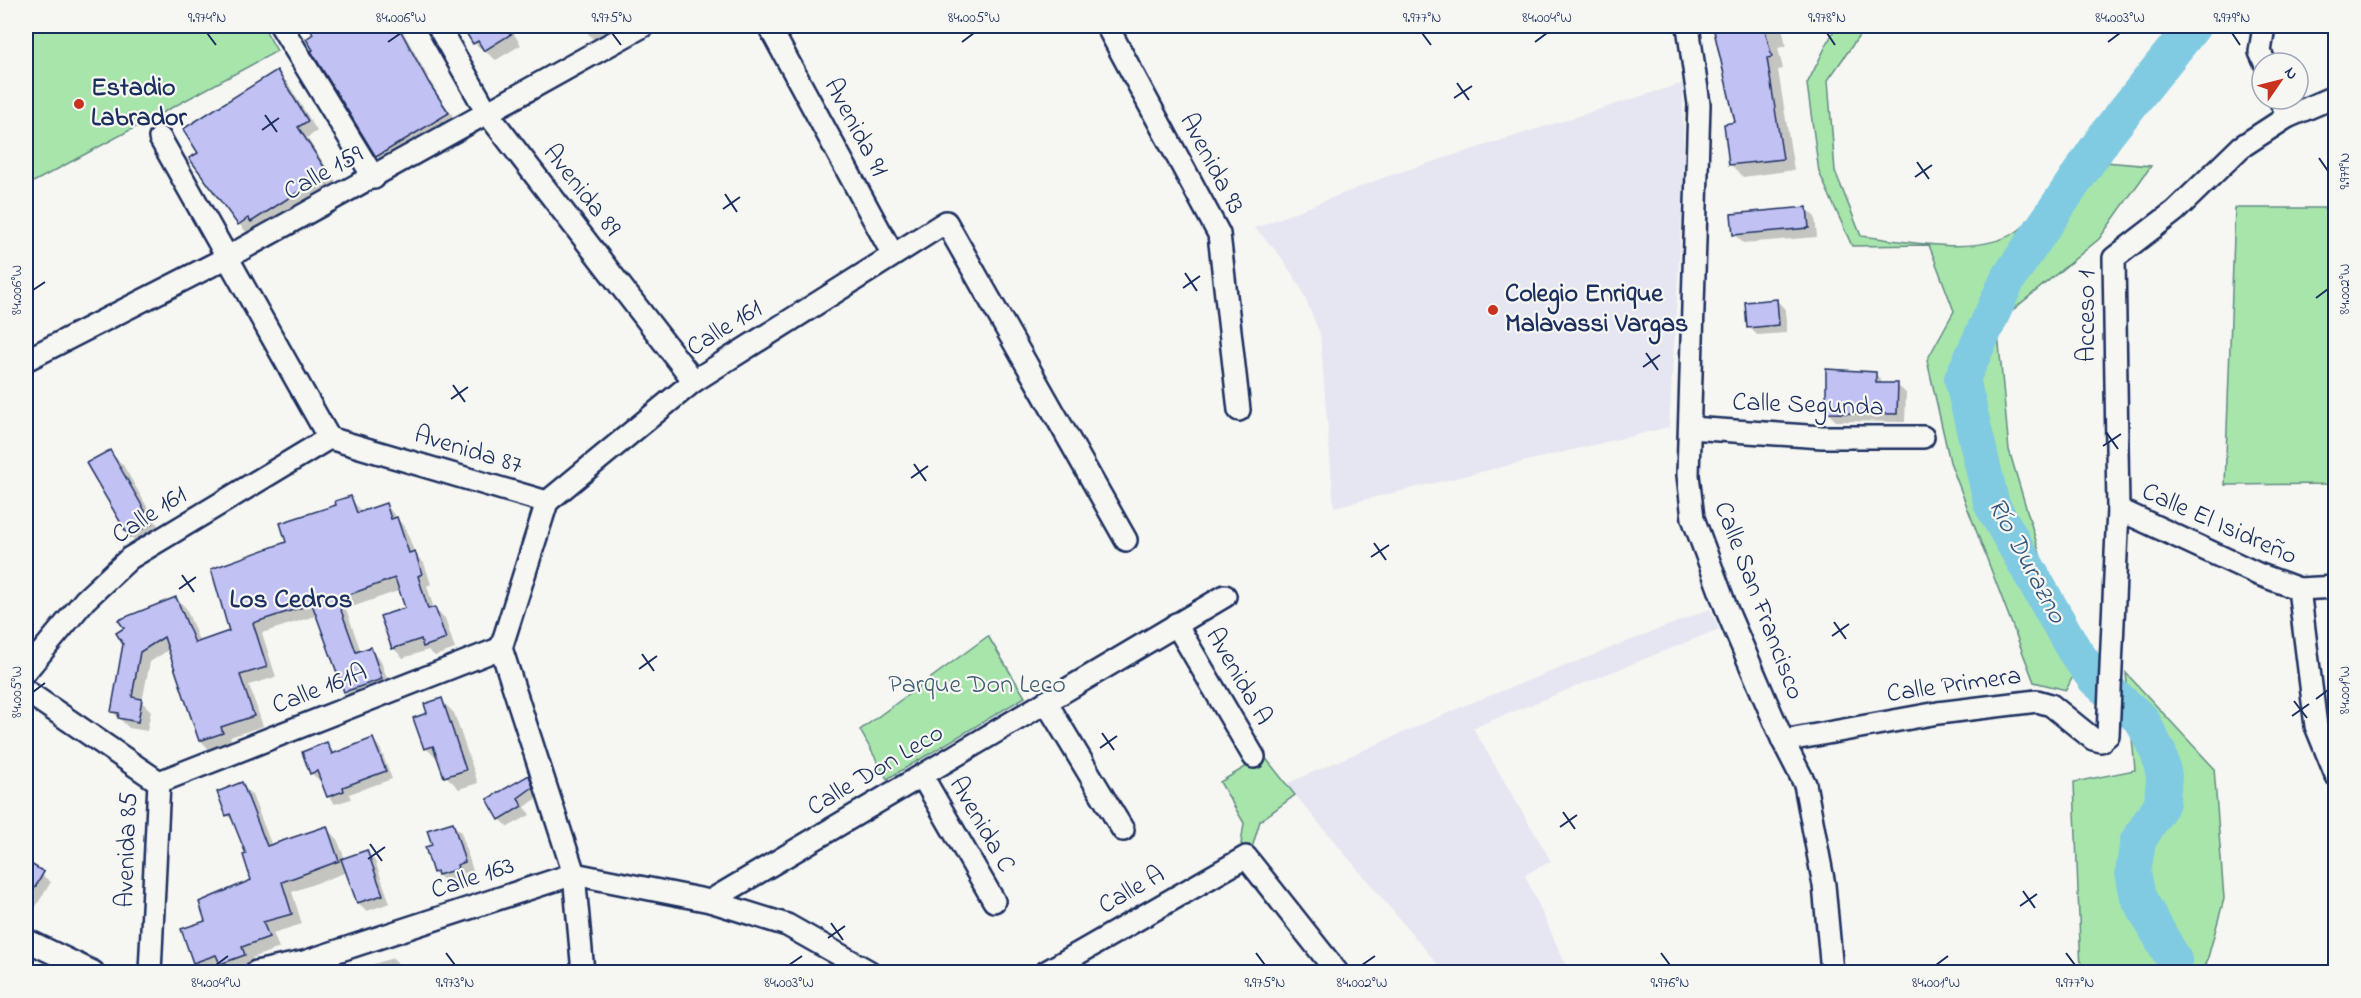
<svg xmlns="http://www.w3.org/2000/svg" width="2361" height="998" font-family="'Indie Flower',sans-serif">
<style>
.built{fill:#e6e6f2}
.green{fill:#a8e5ab;stroke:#628a84;stroke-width:1.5}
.shadow{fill:#0003}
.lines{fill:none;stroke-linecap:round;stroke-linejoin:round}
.river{stroke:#81cbe2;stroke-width:36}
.building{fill:#c2c1f3;stroke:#1b2f5e;stroke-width:1.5}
.street-casing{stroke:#1b2f5e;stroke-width:26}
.street{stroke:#f6f6f2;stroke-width:21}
.ticks{fill:none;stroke:#1b2f5e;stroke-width:2}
.poi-dot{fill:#c8321e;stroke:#f6f6f2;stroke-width:2}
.labels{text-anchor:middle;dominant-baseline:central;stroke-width:4.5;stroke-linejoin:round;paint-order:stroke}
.poi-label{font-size:26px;font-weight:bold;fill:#1b2f5e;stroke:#f6f6f2;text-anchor:start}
.street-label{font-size:26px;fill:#1b2f5e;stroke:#f6f6f2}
.park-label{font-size:26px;fill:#3e5c71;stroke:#f6f6f2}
.water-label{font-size:27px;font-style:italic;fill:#34567f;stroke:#f6f6f2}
.neighbourhood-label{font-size:27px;font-weight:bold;fill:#1b2f5e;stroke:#f6f6f2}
.neatline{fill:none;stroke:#1b2f5e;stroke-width:2}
.ticks-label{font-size:15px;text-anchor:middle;fill:#1b2f5e}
</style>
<rect width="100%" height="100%" fill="#f6f6f2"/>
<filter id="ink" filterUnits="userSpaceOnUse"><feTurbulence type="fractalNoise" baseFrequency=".0167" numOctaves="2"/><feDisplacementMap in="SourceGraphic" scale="12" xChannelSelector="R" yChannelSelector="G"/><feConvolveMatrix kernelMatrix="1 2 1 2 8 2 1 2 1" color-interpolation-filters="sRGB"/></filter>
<g filter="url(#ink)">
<g class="built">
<polygon points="1683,83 1684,181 1669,427 1334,507 1320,334 1300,286 1279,254 1255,228 1388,176"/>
<polygon points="1710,609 1719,629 1473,728 1551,861 1525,875 1569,972 1444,972 1286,784 1466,705"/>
</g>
<g class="green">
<polygon points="26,26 263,26 277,51 26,186"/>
<path d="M 1836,26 L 1866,26 L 1828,80 L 1835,171 L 1861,236 C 1906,241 1980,258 2019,230 C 2030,223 2061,173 2070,159 L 2151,166 L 2099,239 L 1997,323 L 2009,450 L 2044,568 L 2088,647 L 2066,690 L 2034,682 L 1950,462 L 1927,360 L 1954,311 L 1929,245 L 1852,246 L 1819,172 L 1807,84 Z"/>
<polygon points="2235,208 2335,208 2335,484 2225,485"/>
<polygon points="988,636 1025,697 887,779 860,730"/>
<polygon points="2126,673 2214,768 2224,899 2204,972 2081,972 2074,782 2135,770"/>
<polygon points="1264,756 1295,795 1260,821 1252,848 1241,844 1244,823 1220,782"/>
</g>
<g class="shadow">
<polygon points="310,26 400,26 438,95 458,123 387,166 377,156"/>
<polygon points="463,26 509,26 521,45 496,60 474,43"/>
<polygon points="581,26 626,26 598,44"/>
<polygon points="1745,26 1777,26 1783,31 1786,46 1778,48 1783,69 1778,70 1794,170 1743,177 1731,165 1736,124 1716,32"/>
<polygon points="276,72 287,82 317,131 307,138 337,183 262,231 258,228 249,235 239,224"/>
<polygon points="1806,209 1815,217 1817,237 1743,243 1735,235"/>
<polygon points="1777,301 1785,309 1787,333 1757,335 1749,327"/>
<polygon points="1876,374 1884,385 1897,385 1906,393 1905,422 1836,421 1827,412"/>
<polygon points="110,452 123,465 164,536 143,549 130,536"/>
<polygon points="350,497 362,513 386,505 406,529 415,554 424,563 431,584 427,586 434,609 445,618 455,649 435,656 428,650 403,658 393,648 407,609 401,590 346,609 361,652 370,649 380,659 391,689 355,701 345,691 318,615 262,633 276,677 249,685 263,726 230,737 232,743 210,750 200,740 170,649 150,662 142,702 151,711 147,731 129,728 113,712 125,644 176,598 186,608 200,643 230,632 288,543"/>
<polygon points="441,700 454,713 478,783 459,789 446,776 440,760 425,748 429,714"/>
<polygon points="373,740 380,748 392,779 349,794 351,799 335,804 328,796 322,779 319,780 311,773 327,744 336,755"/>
<polygon points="528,777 537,785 540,796 525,807 530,815 508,827 500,819"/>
<polygon points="241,784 252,795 272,846 326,828 337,839 345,859 367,852 375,861 390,903 367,911 358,903 347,872 292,892 302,924 273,933 279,948 252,958 254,966 236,972 230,972 224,966 204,972 194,962 207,922 253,881 248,855 235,823 227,815"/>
<polygon points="452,824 461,832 473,871 464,873 466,878 448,883 434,872 434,846"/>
<polygon points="26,863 51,882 35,908 26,902"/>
<polygon points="393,958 405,972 356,972 355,970"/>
</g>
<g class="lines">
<polyline class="river" points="2174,972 2174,960 2138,897 2133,873 2138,841 2162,803 2164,776 2159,754 2142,720 2095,679 2074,650 1992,505 1962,379 2008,279 2106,135 2193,26"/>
</g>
<g class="building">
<polygon points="308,26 398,26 429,83 449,113 376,157 311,51 313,50 306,39 313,34"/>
<polygon points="462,26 524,26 484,51 478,41 473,44"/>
<polygon points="1739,26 1764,26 1772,57 1767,58 1783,159 1729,165 1724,124 1735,122 1714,31"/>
<polygon points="277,70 308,121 298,127 328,173 251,222 248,218 238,225 189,158 198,153 183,129"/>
<polygon points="1807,207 1809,228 1733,235 1731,214"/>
<polygon points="1777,299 1779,325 1747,328 1745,302"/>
<polygon points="1826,369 1876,372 1876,383 1898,383 1897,414 1826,413"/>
<polygon points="110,450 152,523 129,537 86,463"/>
<polygon points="351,496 357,513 386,503 391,519 397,517 409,553 415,551 422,574 418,576 428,609 435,607 446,639 423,647 421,639 392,649 380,616 405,608 395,578 337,599 356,652 371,647 382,679 344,692 312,604 253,623 267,667 240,675 254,716 221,727 223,733 199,741 164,637 140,652 132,697 142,699 138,722 118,718 119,713 111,712 123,644 116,633 124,628 118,620 176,597 195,643 229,631 211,569 286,542 280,523 336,505 335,501"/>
<polygon points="442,698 466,770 444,777 433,746 424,749 413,718 427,713 424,704"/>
<polygon points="373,738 386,771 343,787 344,791 327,797 317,771 310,774 302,752 327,742 332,754"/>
<polygon points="529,775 533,787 518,798 522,806 499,820 487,799"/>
<polygon points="242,782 267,846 327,826 339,861 282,882 292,914 263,922 269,937 242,947 245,955 220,964 216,955 193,963 181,929 205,921 199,902 251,880 243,855 246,854 230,814 226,816 217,792"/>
<polygon points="453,822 465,862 457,865 458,869 438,875 437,871 433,873 425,847 432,845 427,830"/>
<polygon points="367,850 383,895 357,903 341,859"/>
<polygon points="26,861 44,872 26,903"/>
</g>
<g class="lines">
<defs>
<g id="street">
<polyline points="281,26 374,178"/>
<polyline points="438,26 488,114 694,381"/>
<polyline points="769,26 893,255"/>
<polyline points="1107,26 1219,234 1239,410"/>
<polyline points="1688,26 1699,104 1688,475 1693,518 1728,613 1783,741 1805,784 1824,885 1832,972"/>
<polyline points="2264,26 2260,52 2265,63"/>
<polyline points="2287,117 2336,96"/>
<polyline points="160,138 329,438 547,502"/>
<polyline points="26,360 226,258 643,26"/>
<polyline points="1690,428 1822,437 1923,437"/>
<polyline points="547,502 694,381 946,222 1126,540"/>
<polyline points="547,502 501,648 574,874 583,972"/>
<polyline points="2118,509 2258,574 2299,589 2336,587"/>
<polyline points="2299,589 2316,726 2336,775"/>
<polyline points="1176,624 1254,757"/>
<polyline points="26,671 85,600 130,558 329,438"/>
<polyline points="26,691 159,782"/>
<polyline points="1046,702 1123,830"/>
<polyline points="1783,741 1938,713 2037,701 2051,705 2093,739 2101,741 2108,735 2118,509 2114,258 2175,211 2241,147 2287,117 2280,99"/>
<polyline points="922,776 994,901"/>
<polyline points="159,782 501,648"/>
<polyline points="710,901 1225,596"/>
<polyline points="26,940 93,972"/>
<polyline points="150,972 159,782"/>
<polyline points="256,972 304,962 574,874 710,901 787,925 870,972"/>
<polyline points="1046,972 1246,857 1337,972"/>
</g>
</defs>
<use href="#street" class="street-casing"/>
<use href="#street" class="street"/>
</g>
</g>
<path class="ticks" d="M 207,33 L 216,45M 612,33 L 621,45M 1422,33 L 1431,45M 1827,33 L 1835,45M 2232,33 L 2240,45M 388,42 L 401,33M 962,42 L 974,33M 1535,42 L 1547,33M 2108,42 L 2120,33M 1457,83 L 1469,100M 1454,98 L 1472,86M 265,115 L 277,132M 262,130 L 279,118M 2319,158 L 2328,171M 1917,162 L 1929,179M 1915,177 L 1932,165M 725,194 L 737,212M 723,209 L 740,197M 1185,273 L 1197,291M 1183,288 L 1200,276M 33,290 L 45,282M 2316,298 L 2328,289M 1646,353 L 1658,370M 1643,367 L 1660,355M 453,385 L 465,402M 451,399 L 468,387M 2106,432 L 2118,449M 2103,446 L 2121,434M 914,464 L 926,481M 911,478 L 928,466M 1374,543 L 1386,560M 1371,557 L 1389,545M 182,575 L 194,592M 179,589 L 196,577M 1834,622 L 1846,639M 1832,636 L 1849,624M 642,654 L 654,671M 639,669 L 657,656M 33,692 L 45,683M 2316,699 L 2328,690M 2294,701 L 2307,718M 2292,716 L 2309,704M 1102,733 L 1114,750M 1100,748 L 1117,736M 1563,812 L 1575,829M 1560,827 L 1577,815M 370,844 L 382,861M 368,859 L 385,847M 2023,891 L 2035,908M 2020,906 L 2037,894M 831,923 L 843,940M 828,938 L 845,926M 446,953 L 455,965M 1256,953 L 1265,965M 1661,953 L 1670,965M 2066,953 L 2075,965M 216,965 L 228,956M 789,965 L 802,956M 1362,965 L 1375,956M 1936,965 L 1948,956"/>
<g class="poi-dot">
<circle cx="79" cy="104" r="6"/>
<circle cx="1493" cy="310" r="6"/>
</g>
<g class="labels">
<g class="poi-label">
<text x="91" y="89">Estadio<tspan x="91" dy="30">Labrador</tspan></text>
<text x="1505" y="295">Colegio Enrique<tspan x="1505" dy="30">Malavassi Vargas</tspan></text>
</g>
<g class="street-label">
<text transform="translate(855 128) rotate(62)">Avenida 91</text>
<text transform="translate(1211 164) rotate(62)">Avenida 93</text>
<text transform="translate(324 174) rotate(-29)">Calle 159</text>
<text transform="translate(581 191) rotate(52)">Avenida 89</text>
<text transform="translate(2088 316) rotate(-90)">Acceso 1</text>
<text transform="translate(725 329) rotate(-32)">Calle 161</text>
<text transform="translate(1808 406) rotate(2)">Calle Segunda</text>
<text transform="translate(468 451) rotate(17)">Avenida 87</text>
<text transform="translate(150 516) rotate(-33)">Calle 161</text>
<text transform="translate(2219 525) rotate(24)">Calle El Isidreño</text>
<text transform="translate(1758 601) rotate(69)">Calle San Francisco</text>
<text transform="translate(1238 677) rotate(60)">Avenida A</text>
<text transform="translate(1954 686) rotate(-8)">Calle Primera</text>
<text transform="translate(320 690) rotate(-21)">Calle 161A</text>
<text transform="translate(876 771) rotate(-31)">Calle Don Leco</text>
<text transform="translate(981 825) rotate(60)">Avenida C</text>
<text transform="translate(128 850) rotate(-88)">Avenida 85</text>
<text transform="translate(473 879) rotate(-18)">Calle 163</text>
<text transform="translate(1132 891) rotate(-30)">Calle A</text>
</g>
<g class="park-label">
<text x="977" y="686">Parque Don Leco</text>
</g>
<g class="water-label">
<text transform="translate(2026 561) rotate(62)">Río Durazno</text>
</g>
<g class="neighbourhood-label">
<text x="291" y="600">Los Cedros</text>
</g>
</g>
<rect width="2361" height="998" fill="none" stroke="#f6f6f2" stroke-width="66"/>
<g transform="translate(2280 81) rotate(55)"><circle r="28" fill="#f6f6f2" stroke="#9ea6b7" stroke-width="1.5"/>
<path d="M0-4.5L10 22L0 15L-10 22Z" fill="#c8321e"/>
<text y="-9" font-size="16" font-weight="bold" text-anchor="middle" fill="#1b2f5e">N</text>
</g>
<rect x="33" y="33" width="2295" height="932" class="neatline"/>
<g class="ticks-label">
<text x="207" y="22">9.974°N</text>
<text x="401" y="22">84.006°W</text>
<text x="612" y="22">9.975°N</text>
<text x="974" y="22">84.005°W</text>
<text x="1422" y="22">9.977°N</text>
<text x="1547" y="22">84.004°W</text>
<text x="1827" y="22">9.978°N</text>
<text x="2120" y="22">84.003°W</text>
<text x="2232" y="22">9.979°N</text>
<text transform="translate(2344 171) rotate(-90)" y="5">9.979°N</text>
<text transform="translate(2344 289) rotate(-90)" y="5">84.002°W</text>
<text transform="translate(16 290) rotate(-90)" y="5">84.006°W</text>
<text transform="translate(2344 690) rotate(-90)" y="5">84.001°W</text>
<text transform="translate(16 692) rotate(-90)" y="5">84.005°W</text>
<text x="216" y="987">84.004°W</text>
<text x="455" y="987">9.973°N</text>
<text x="789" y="987">84.003°W</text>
<text x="1265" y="987">9.975°N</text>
<text x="1362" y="987">84.002°W</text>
<text x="1670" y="987">9.976°N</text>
<text x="1936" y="987">84.001°W</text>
<text x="2075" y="987">9.977°N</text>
</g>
</svg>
